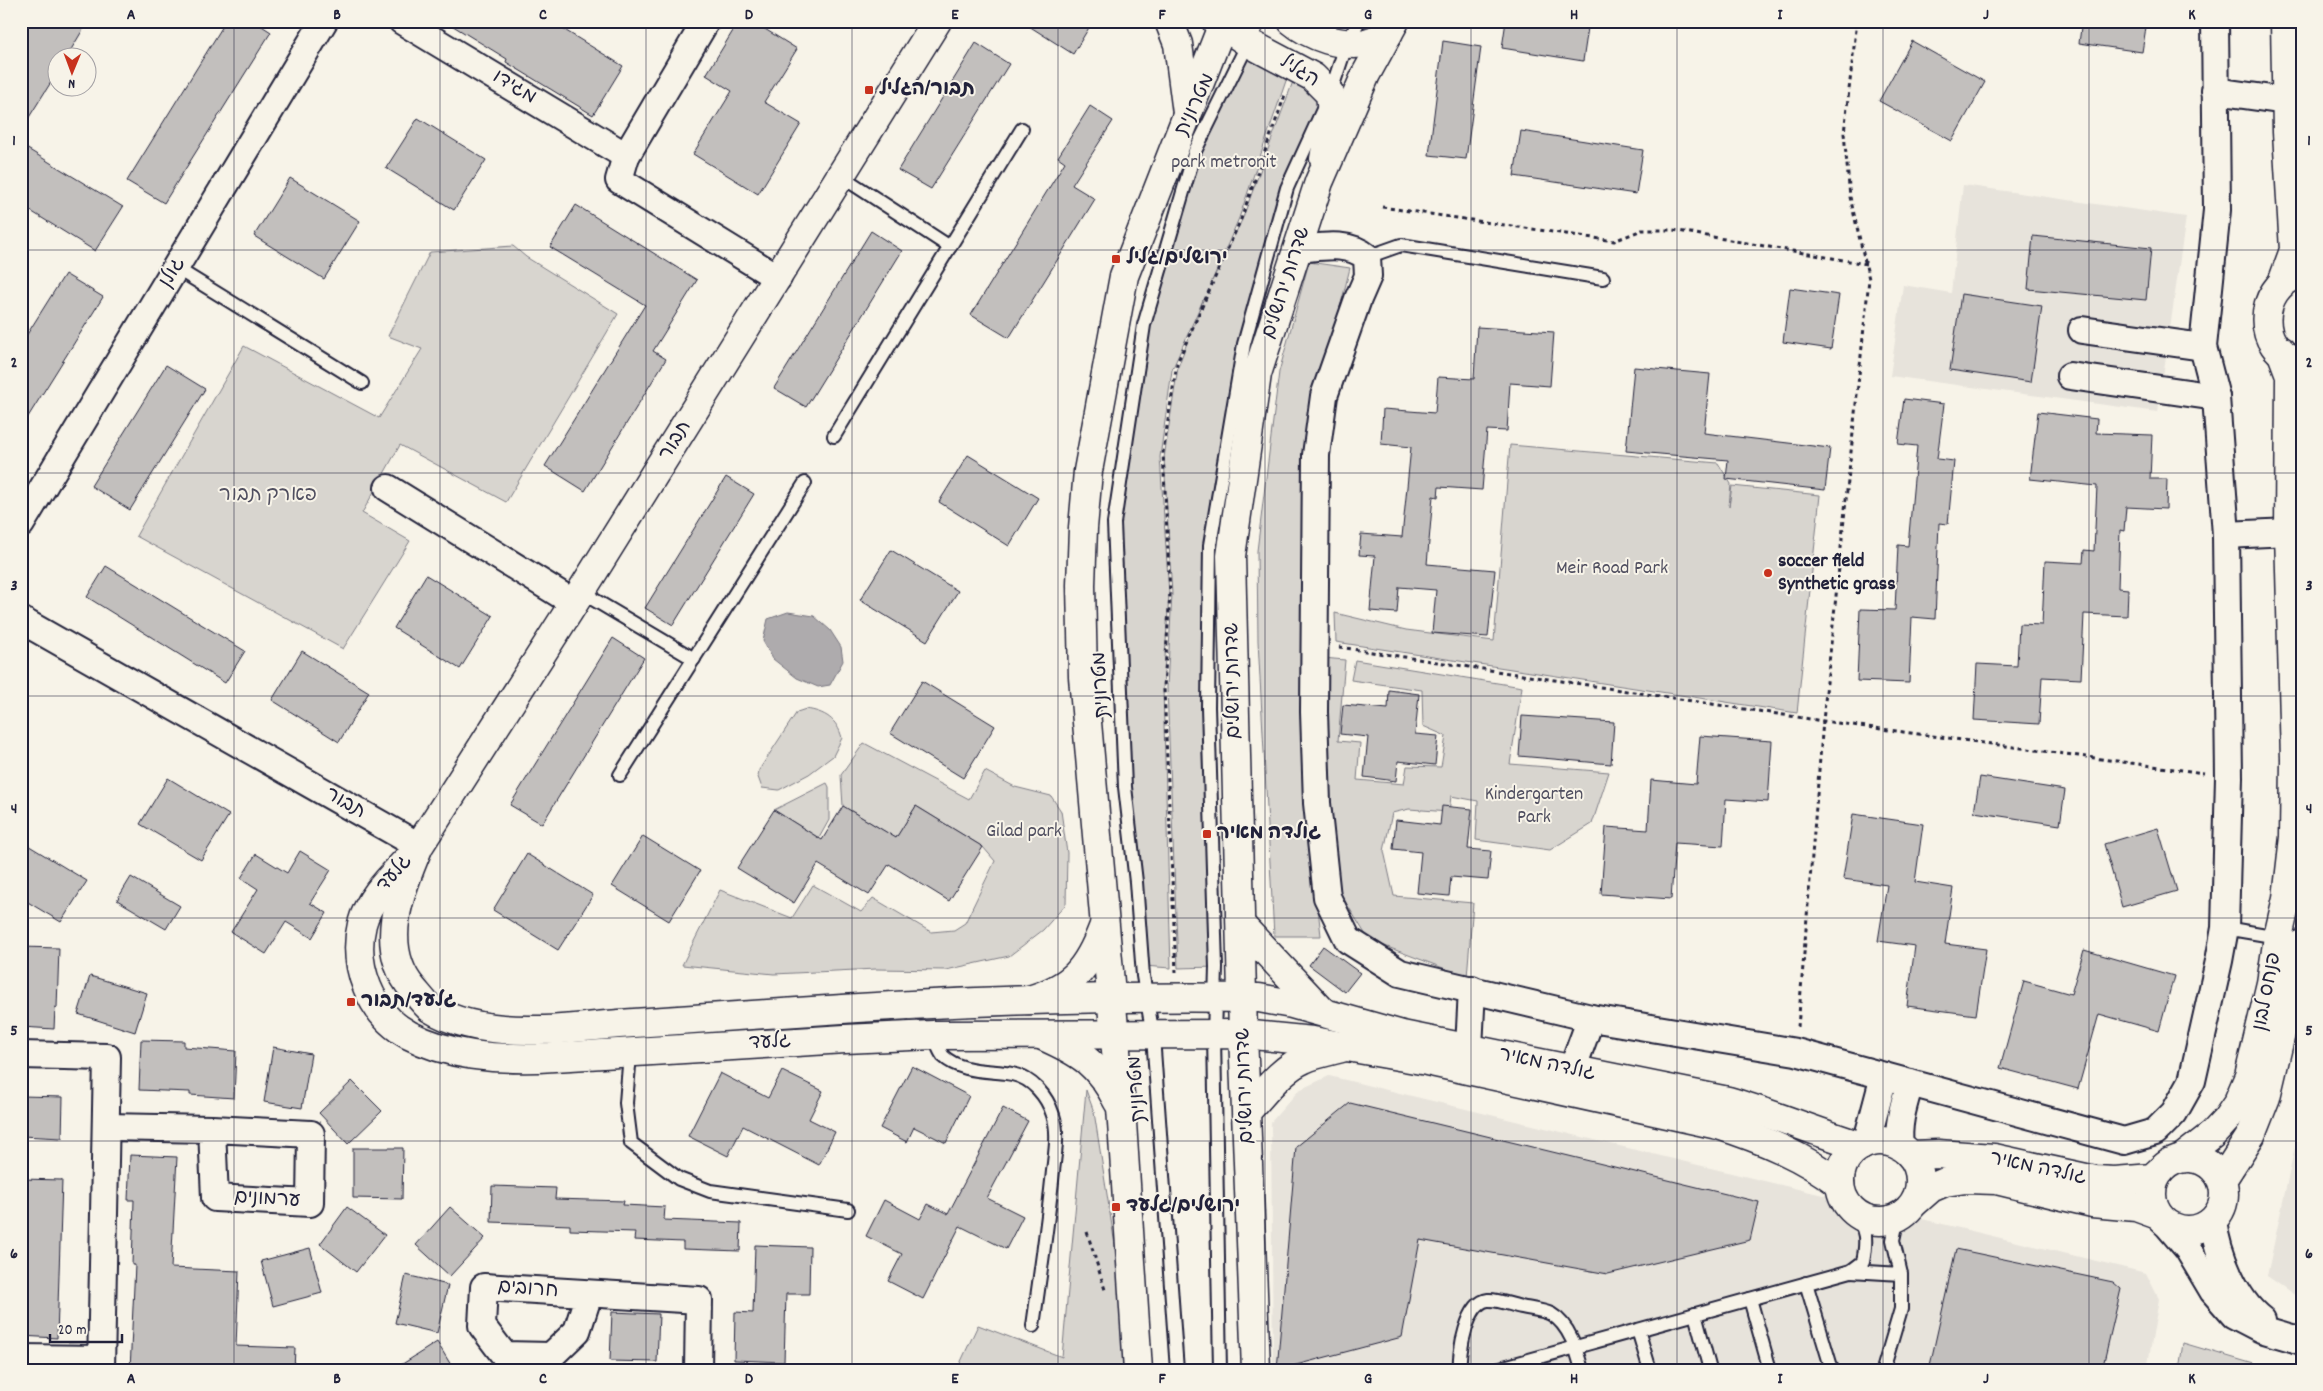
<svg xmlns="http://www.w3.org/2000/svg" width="2323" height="1391" font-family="Dekko,'Playpen Sans Hebrew',sans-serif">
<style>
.built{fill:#e7e3db}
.green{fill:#d8d5cf;stroke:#7d7c85}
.water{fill:#aeabad;stroke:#76747f}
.building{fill:#c2bfbd;stroke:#22223b}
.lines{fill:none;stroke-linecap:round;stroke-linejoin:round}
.service-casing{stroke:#22223b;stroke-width:16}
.minor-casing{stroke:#22223b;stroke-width:30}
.tertiary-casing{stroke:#22223b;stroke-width:31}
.secondary-casing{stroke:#22223b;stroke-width:31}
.path{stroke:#22223b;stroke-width:3;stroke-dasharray:4 4;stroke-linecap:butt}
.service{stroke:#f7f3e8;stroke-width:12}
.minor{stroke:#f7f3e8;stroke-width:26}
.tertiary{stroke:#f7f3e8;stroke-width:28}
.secondary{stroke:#f7f3e8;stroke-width:28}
.grid{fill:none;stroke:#22223b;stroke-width:1;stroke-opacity:0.55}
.poi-dot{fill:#c8321e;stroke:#f7f3e8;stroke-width:2}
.labels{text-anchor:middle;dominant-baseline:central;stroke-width:4;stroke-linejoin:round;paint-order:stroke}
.street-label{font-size:20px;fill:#22223b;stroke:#f7f3e8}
.poi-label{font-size:20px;font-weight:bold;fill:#22223b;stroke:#f7f3e8;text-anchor:start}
.park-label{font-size:20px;fill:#504f60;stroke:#f7f3e8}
.neatline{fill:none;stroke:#22223b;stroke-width:2}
.grid-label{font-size:16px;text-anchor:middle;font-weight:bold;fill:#22223b}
</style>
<rect width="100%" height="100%" fill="#f7f3e8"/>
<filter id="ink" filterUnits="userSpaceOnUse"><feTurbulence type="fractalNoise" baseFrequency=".02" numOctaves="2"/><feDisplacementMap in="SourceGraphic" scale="10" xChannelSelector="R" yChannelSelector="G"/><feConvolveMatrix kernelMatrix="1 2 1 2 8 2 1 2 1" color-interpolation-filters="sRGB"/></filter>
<g filter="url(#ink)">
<g class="built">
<polygon points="1963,185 2186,217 2158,412 1890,376 1903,285 1951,293"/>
<polygon points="1329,1076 2146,1273 2159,1299 2147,1370 1273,1370 1271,1122 1299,1090"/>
<polygon points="2302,1113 2302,1300 2267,1276"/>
</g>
<g class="green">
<polygon points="1250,51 1289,72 1239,218 1212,281 1242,220 1295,76 1321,101 1244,344 1210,545 1216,967 1178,968 1167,687 1172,594 1164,458 1178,367 1203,300 1172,370 1160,457 1169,594 1163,689 1171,968 1143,966 1125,780 1114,523 1144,325 1195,151"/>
<polygon points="513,246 526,257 618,314 506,502 400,445 362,513 410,541 343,649 136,536 244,346 379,418 422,349 388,336 430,252"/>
<polygon points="1309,262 1350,268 1322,379 1315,880 1321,936 1274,936 1258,641 1257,551 1279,372"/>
<polygon points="1510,445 1718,463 1731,484 1729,507 1732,486 1820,495 1797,713 1336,642 1335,613 1406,630 1494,641"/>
<polygon points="1323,658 1345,660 1338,741 1360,743 1357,780 1404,784 1407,766 1441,767 1446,736 1423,726 1422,690 1351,680 1355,660 1522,687 1510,764 1609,772 1592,824 1550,850 1476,840 1478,801 1451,796 1449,812 1409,809 1392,813 1384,851 1394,896 1473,903 1467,977 1369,940 1340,893 1327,802"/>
<path d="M 806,709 C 825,712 837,719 842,738 L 833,756 L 809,774 L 779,790 L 762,788 L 758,777 L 759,770 L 797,712 Z"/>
<polygon points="864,743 969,799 985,771 1015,787 1051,796 1061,811 1067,853 1066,904 1043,930 1009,956 946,970 876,969 774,974 682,965 720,890 792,918 813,885 861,912 873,898 931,932 954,930 965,923 995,861 983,847 916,806 896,838 843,806 841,775"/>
<polygon points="827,783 829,787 829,820 819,838 774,810"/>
<polygon points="1086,1090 1094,1112 1120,1277 1128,1370 957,1370 978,1325 1062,1357"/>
<polygon points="2183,1343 2274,1370 2179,1370"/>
</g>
<polygon class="water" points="788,612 814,616 830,630 841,647 843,661 830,685 818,687 797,678 773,659 763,641 768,619"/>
<g class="building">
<polygon points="31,21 88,21 66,58 58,58 58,71 21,130 21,37"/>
<polygon points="226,21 254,21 271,32 164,203 127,181"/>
<polygon points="445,21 550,21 623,66 593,115 506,62 507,59"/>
<polygon points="739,21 752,21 797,49 764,102 801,124 758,194 693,154 732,91 706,75"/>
<polygon points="1021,21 1093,21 1073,54"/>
<polygon points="1506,21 1589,21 1583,61 1502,48"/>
<polygon points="2082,21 2147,21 2142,52 2079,43"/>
<polygon points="1443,41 1481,47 1466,159 1429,155"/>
<polygon points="1912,41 1985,82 1952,141 1879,101"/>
<polygon points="976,43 1009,64 931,189 898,170"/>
<polygon points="1090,106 1113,121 1072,185 1095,199 1009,338 971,315 1065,162 1058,157"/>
<polygon points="418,118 486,160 454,210 386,168"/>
<polygon points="1521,131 1643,150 1636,194 1514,176"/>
<polygon points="21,145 123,207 95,251 21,205"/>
<polygon points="290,178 360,221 324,279 254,236"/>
<polygon points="576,205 697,280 653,351 666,359 585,491 545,466 645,305 550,247"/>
<polygon points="871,231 902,251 806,407 774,388"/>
<polygon points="2033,236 2151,248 2146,300 2028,289"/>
<polygon points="65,274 103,297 21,428 21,344"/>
<polygon points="1790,288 1839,295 1831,349 1783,342"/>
<polygon points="1961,294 2042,306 2031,382 1950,370"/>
<polygon points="1477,327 1554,332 1550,386 1510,383 1507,431 1487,430 1482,490 1439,487 1438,497 1433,496 1427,564 1495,570 1488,637 1432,633 1436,590 1399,587 1397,613 1370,611 1375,556 1359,555 1361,534 1402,537 1411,447 1381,444 1383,409 1435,413 1438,377 1474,379"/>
<polygon points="166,365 205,389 130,510 91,486"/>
<polygon points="1634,367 1710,374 1704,433 1830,448 1825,490 1726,479 1728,460 1626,451"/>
<polygon points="1904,399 1944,404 1937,459 1954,461 1948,524 1939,523 1935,619 1912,617 1909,683 1857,681 1860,609 1895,610 1898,545 1908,546 1917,446 1898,444"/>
<polygon points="2038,412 2097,419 2096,433 2152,435 2150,479 2167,479 2166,509 2126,507 2124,531 2120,530 2118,588 2128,589 2127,616 2084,614 2081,679 2042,677 2039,724 1974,720 1977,664 2017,666 2019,624 2042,625 2045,561 2083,563 2084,550 2094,551 2097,486 2030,479"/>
<polygon points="968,455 1038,498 1009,546 939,502"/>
<polygon points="726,477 754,494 673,625 645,608"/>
<polygon points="891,550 958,591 927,641 860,600"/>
<polygon points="106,566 245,651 225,683 87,597"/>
<polygon points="426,575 493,616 460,669 394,628"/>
<polygon points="613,638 644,658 542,824 510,805"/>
<polygon points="302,651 369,692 339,742 272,700"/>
<polygon points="922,681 995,726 963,778 890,733"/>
<polygon points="1389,690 1419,694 1415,734 1438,736 1435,765 1398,761 1396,781 1364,777 1368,737 1340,734 1343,705 1388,709"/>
<polygon points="1522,716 1614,722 1611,764 1519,756"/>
<polygon points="1700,736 1772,741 1768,802 1726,799 1723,846 1675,843 1671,899 1601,894 1606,827 1648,830 1651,780 1696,784"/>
<polygon points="1980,777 2065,790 2060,825 1974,812"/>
<polygon points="168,778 229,815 201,860 140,824"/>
<polygon points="843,806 896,838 916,806 983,847 949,901 889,864 869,895 818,864 794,903 737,868 774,810 822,840"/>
<polygon points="1442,806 1472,809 1468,849 1491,851 1488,880 1451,877 1449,896 1417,893 1421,852 1393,849 1396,820 1440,825"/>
<polygon points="1853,814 1923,824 1915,882 1953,888 1945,944 1986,949 1976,1015 1907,1006 1915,946 1878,941 1887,885 1843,879"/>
<polygon points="2158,828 2177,891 2122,907 2104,844"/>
<polygon points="643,836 700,871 669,921 612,886"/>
<polygon points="21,841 87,881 61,922 21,898"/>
<polygon points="300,851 331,870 310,903 327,913 312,938 286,922 266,954 231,932 258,889 241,878 256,854 287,873"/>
<polygon points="527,854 593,895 558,950 493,910"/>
<polygon points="131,877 180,906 166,929 117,900"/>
<polygon points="1323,946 1360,973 1345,992 1309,965"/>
<polygon points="21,947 59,948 57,1008 55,1007 54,1029 21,1027"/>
<polygon points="2084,950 2174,976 2159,1031 2099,1014 2078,1089 2000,1068 2024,981 2071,994"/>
<polygon points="90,976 147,993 135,1032 78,1014"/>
<polygon points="141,1040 184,1041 184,1047 236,1051 234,1098 190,1095 190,1092 139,1090"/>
<polygon points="273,1047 311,1054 302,1108 264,1102"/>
<polygon points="912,1066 969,1096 946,1143 914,1127 907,1142 880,1128"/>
<polygon points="782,1071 823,1091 809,1119 835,1132 819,1165 743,1126 728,1156 688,1136 720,1073 768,1098"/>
<polygon points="352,1081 382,1111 348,1144 319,1113"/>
<polygon points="21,1096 63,1097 62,1138 21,1136"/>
<polygon points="1350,1103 1759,1202 1750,1240 1608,1274 1420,1240 1402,1337 1277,1370 1296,1147"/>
<polygon points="1003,1108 1028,1121 987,1198 1023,1216 1006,1249 960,1226 923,1299 888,1281 902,1254 866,1236 884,1200 920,1219 928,1204 948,1214"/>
<polygon points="353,1148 403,1148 402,1199 353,1198"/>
<polygon points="130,1155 177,1157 171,1268 239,1271 236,1346 295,1348 294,1370 130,1370 135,1265 132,1265 134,1200 128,1200"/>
<polygon points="21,1179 62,1180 57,1338 21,1336"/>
<polygon points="492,1186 556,1188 555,1199 624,1201 623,1205 665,1207 664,1220 741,1223 740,1251 683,1249 683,1242 634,1240 635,1232 570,1230 570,1225 491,1222"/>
<polygon points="347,1207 385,1235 356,1272 320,1244"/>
<polygon points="450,1207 485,1238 450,1276 416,1245"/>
<polygon points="755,1245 810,1247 809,1294 786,1294 784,1362 734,1360 735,1312 753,1313"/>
<polygon points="310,1248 322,1293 273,1306 261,1261"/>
<polygon points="1956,1249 2113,1282 2121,1289 2102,1370 1929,1370"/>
<polygon points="406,1275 448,1285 437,1333 395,1323"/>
<polygon points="612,1312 659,1314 657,1362 610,1361"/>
<polygon points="437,1342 454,1370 393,1370"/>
</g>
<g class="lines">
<defs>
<g id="service">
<polyline points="841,176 950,247"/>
<polyline points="1367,257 1401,245 1603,278"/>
<polyline points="176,268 362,383"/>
<polyline points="834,436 1022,129"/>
<polyline points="581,592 694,659"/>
<polyline points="620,775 805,483"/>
<polyline points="2225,928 2278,937"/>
<path d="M 933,1035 C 936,1041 939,1051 943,1056 C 961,1073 990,1070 1012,1074 C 1032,1078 1047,1096 1053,1115 C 1059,1133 1055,1153 1053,1171 C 1048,1223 1040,1275 1033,1326"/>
<polyline points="630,1053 626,1103 631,1143 679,1179 710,1191 848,1210"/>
<polyline points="1851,1271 1901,1274"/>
<polyline points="1806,1283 1832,1370"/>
<polyline points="1750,1299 1770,1370"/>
<polyline points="1695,1314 1710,1370"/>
<polyline points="1638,1330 1650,1370"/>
<polyline points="1177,1370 1153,1036 1143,976 1136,882 1125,787 1114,523 1144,325 1195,151 1259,21"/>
<polyline points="1220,1370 1214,1036 1216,967 1208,707 1210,545 1244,344 1287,188 1330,94 1347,43 1359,21"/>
<path d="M 1460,1370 C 1458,1353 1467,1302 1488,1300 C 1497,1299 1512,1305 1521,1307 C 1530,1309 1543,1310 1551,1314 C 1570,1325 1577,1351 1582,1370"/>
<path d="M 1493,1370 L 1851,1271 L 1863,1262 C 1867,1240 1867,1231 1854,1212"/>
<polyline points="1883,1370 1901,1309 1901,1274 1893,1240 1898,1217"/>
</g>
<g id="minor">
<polyline points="402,21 626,156"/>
<polyline points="706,21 626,156 619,180 778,278"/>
<polyline points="2215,91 2286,101"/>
<path d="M 1299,249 C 1322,247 1347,241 1367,257 L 1368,276 L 1358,299 L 1324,396 L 1316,455 L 1314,712 L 1317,803 L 1327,897 L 1348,940 L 1400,973 L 1591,1018 L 1796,1052 L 2124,1141 L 2155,1132 L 2174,1113 L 2192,1081 L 2219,961 L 2225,928 L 2229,777 L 2226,535 L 2216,397 L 2203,347 L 2217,210 L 2215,21"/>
<polyline points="2082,330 2203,347"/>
<polyline points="2070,376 2216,397"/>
<polyline points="388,488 574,603"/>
<polyline points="21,524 324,21"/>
<polyline points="2226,535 2289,532"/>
<polyline points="21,620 419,846"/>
<polyline points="1469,1048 1472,989"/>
<polyline points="21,1055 107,1057 101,1370"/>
<polyline points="1572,1070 1591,1018"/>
<polyline points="106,1127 212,1129 311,1134 310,1203 215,1198 212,1129"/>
<polyline points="1866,1144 1884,1076"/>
<path d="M 1900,1146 C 1897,1124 1904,1104 1910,1083"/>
<path d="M 2213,1221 C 2217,1253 2235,1300 2262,1320"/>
<polyline points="2165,1222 2188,1249 2213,1291 2234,1315 2261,1329 2302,1341"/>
<polyline points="589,1294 577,1331 551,1356 504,1355 482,1326 484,1287 699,1300 698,1370"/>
<polyline points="21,1358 101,1359"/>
</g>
<g id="tertiary">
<path d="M 937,21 L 574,603 L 419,846 C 400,890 377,947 413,989 C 419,996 424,1003 430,1008 C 459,1026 495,1030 528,1030 C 558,1031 589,1026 619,1024 C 678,1020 738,1016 797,1012 C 950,1001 1105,996 1259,998 L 1292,1004 L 1402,1035 L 1728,1101 C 1773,1114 1816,1132 1861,1146"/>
<polyline points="1169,21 1178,44 1187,113"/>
<polyline points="1216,21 1247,42 1313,77 1330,94 1332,113 1324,159"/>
<path d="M 2298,275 C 2257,287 2255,352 2298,360"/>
<polyline points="2282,283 2294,250 2287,132 2285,21"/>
<path d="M 405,862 C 389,879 368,900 362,924 C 352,965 370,1014 409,1035 C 449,1056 494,1059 538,1058 L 845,1039 L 933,1035 L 1243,1034 L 1313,1041 L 1427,1061 L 1718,1125 C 1762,1139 1803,1156 1840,1184"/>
<circle cx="1880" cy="1181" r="40"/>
<polyline points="1911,1155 1938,1154 1994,1158 2095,1180 2115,1181 2152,1178 2161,1170"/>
<circle cx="2188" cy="1194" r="36"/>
<polyline points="2182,1158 2213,1134 2226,1120 2237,1104 2249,1076 2271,983 2278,937 2287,898 2294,837 2295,760 2289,532 2290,375 2281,351"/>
<polyline points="2222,1180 2251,1135 2266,1097 2302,944"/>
<polyline points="1915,1202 1931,1188 1945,1182 1966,1179 1996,1180 2092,1203 2136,1207 2158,1215"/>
</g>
<g id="secondary">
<path d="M 1292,21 C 1311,37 1342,47 1366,43 C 1374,41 1381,37 1388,34"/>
<polyline points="1241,925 1323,1012"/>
<path d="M 1029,1000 C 1072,987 1087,970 1103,928"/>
<path d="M 1043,1036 C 1081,1053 1098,1063 1118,1102"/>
<path d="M 1247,1111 C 1264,1093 1281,1069 1304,1059 C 1317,1053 1332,1051 1345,1047"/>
<polyline points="1138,1370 1121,1107 1083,677 1081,585 1083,528 1088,471 1124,276 1224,21"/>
<polyline points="1256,1370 1243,1034 1231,556 1257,374 1319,182 1366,74 1395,21"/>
</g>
</defs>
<use href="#service" class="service-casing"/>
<use href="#minor" class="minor-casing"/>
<use href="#tertiary" class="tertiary-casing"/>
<use href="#secondary" class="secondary-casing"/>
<g class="path">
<polyline points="1382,207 1614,241 1642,230 1673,230 1866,264"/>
<polyline points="1339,647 1823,721 2204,773"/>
<polyline points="1176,973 1164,688 1170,593 1163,452 1177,363 1241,219 1286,92"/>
<polyline points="1798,1027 1823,721 1869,279 1850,197 1844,133 1857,21"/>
<polyline points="1087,1232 1106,1293"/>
</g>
<use href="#service" class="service"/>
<use href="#minor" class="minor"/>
<use href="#tertiary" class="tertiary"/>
<use href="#secondary" class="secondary"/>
</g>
</g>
<path class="grid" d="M 234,21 L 234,1370M 440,21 L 440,1370M 646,21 L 646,1370M 852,21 L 852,1370M 1058,21 L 1058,1370M 1265,21 L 1265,1370M 1471,21 L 1471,1370M 1677,21 L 1677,1370M 1883,21 L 1883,1370M 2089,21 L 2089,1370M 21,250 L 2302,250M 21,473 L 2302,473M 21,696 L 2302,696M 21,918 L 2302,918M 21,1141 L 2302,1141"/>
<g class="poi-dot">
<rect x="864" y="85" width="10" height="10" rx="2.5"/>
<rect x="1111" y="254" width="10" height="10" rx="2.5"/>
<circle cx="1768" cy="573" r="5"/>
<rect x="1202" y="829" width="10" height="10" rx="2.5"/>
<rect x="346" y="997" width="10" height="10" rx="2.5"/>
<rect x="1111" y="1202" width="10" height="10" rx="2.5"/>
</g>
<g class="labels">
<g class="street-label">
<text transform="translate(1299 72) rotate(33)">הגליל</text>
<text transform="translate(514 88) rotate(31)">מגידו</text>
<text transform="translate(1196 105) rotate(-64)">מטרונית</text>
<text transform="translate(173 273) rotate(-59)">גולן</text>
<text transform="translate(1287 283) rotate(-72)">שדרות ירושלים</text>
<text transform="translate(676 441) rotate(-58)">תבור</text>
<text transform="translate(1234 681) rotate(-91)">שדרות ירושלים</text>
<text transform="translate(1102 685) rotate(-93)">מטרונית</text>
<text transform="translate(345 804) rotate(30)">תבור</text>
<text transform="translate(395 874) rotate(-49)">גלעד</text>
<text transform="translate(2268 992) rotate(-79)">פנחס לבון</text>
<text transform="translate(770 1043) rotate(-3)">גלעד</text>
<text transform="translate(1547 1065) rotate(12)">גולדה מאיר</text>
<text transform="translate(1246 1086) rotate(-92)">שדרות ירושלים</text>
<text transform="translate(1138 1089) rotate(-94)">מטרונית</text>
<text transform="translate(2038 1169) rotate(12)">גולדה מאיר</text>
<text transform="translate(267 1200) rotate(3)">ערמונים</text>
<text transform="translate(528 1290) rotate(4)">חרובים</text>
</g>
<g class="poi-label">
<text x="879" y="90">תבור/הגליל</text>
<text x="1126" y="259">ירושלים/גליל</text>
<text x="1778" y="562">soccer field<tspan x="1778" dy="23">Synthetic grass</tspan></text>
<text x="1217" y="834">גולדה מאיר</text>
<text x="361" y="1002">גלעד/תבור</text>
<text x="1126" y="1207">ירושלים/גלעד</text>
</g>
<g class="park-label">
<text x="1224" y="163">park metronit</text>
<text x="268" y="496">פארק תבור</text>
<text x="1612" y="569">Meir Road Park</text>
<text x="1534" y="795">Kindergarten<tspan x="1534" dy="23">Park</tspan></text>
<text x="1024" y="832">Gilad park</text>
</g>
</g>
<rect width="2323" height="1391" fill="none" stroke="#f7f3e8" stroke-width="55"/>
<g transform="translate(72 72) rotate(181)"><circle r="24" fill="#f7f3e8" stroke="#a29fa3"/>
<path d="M0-4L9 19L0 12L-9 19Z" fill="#c8321e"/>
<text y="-8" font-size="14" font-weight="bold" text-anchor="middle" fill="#22223b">N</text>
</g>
<path d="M50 1334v8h72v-8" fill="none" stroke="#22223b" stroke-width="2.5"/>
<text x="58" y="1334" font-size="15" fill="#22223b" stroke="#f7f3e8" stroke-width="4" paint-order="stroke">20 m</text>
<rect x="28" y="28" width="2268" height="1336" class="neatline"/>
<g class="grid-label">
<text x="131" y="19">A</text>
<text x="337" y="19">B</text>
<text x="543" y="19">C</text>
<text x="749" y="19">D</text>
<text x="955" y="19">E</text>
<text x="1162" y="19">F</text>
<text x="1368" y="19">G</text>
<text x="1574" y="19">H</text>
<text x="1780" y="19">I</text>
<text x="1986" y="19">J</text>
<text x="2192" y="19">K</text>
<text x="14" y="145">1</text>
<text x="2309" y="145">1</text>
<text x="14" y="367">2</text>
<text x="2309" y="367">2</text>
<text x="14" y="590">3</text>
<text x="2309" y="590">3</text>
<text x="14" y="813">4</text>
<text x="2309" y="813">4</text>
<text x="14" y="1035">5</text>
<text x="2309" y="1035">5</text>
<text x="14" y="1258">6</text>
<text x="2309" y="1258">6</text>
<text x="131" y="1383">A</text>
<text x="337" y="1383">B</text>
<text x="543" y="1383">C</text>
<text x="749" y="1383">D</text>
<text x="955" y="1383">E</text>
<text x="1162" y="1383">F</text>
<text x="1368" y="1383">G</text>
<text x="1574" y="1383">H</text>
<text x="1780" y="1383">I</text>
<text x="1986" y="1383">J</text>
<text x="2192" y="1383">K</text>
</g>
</svg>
